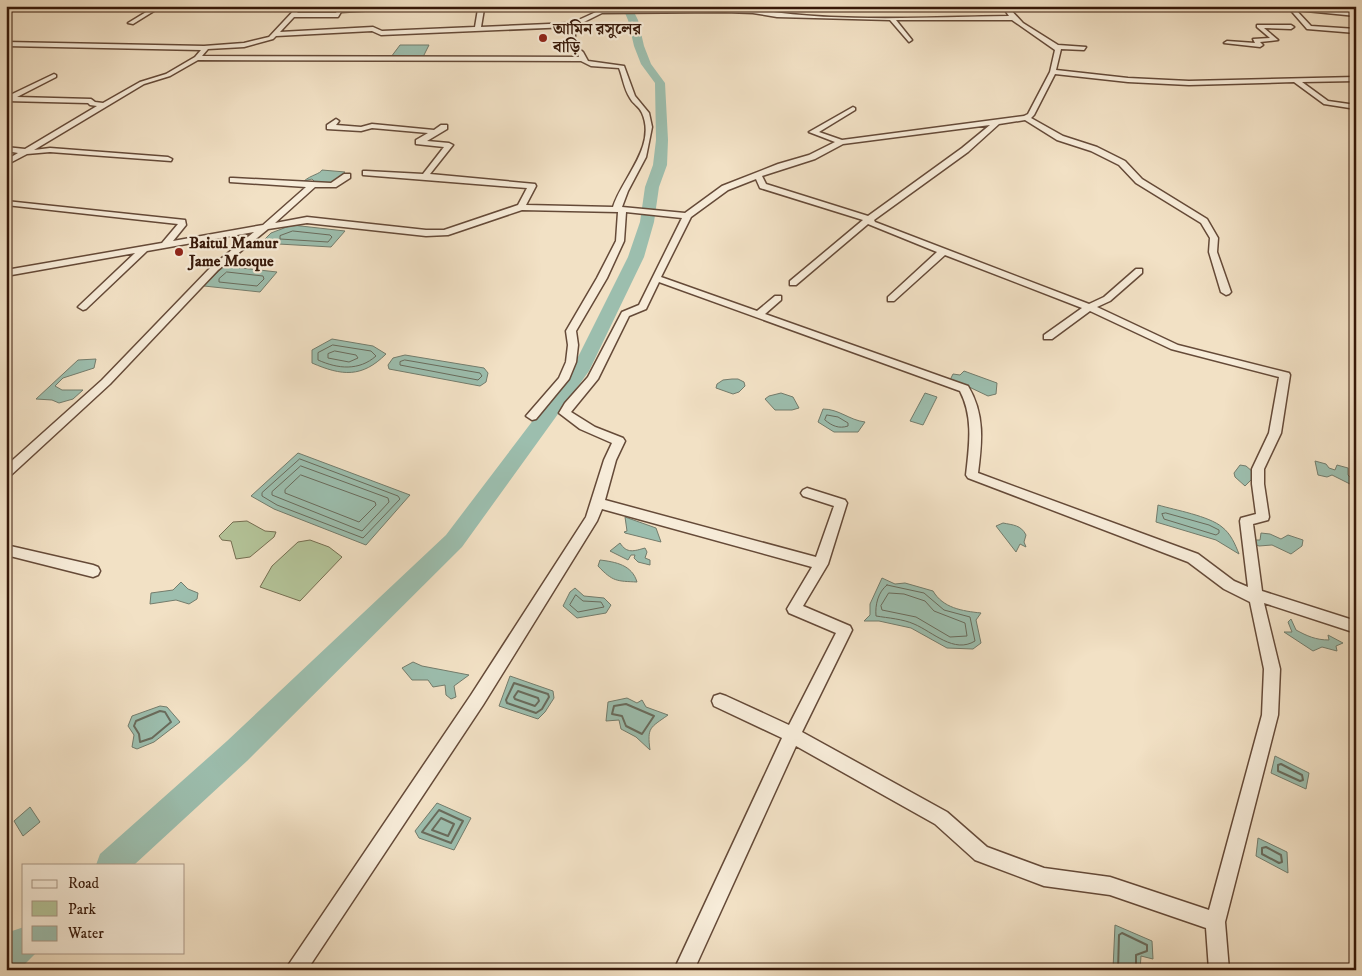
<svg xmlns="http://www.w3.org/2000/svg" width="1362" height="976" font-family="'IM FELL DW Pica','Noto Serif Bengali',serif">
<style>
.green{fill:#b4c499;stroke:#756e51}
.water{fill:#9cbeae;stroke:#737c6c}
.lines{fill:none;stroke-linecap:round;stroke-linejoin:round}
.shore-far1{stroke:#696b5c;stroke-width:1}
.shore{stroke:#696b5c;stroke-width:2}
.river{fill:#9cbeae;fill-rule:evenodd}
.minor-casing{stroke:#654a38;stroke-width:3}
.minor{fill:#f7ecd9;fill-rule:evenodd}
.poi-dot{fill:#8f2418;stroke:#f7ecd9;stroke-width:2}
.labels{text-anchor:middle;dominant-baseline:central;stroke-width:4.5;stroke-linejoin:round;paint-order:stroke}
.far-poi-label{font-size:16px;font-weight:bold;fill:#361809;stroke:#f7ecd9;text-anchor:start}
</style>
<rect width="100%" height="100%" fill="#f2e1c5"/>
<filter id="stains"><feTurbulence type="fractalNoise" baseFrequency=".004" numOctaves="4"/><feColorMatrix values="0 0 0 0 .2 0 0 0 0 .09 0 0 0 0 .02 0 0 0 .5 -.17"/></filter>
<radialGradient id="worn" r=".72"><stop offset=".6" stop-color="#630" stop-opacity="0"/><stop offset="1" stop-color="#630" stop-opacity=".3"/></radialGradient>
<g class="green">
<polygon points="247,521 265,531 276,532 274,537 250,557 236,559 231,541 222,540 219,536 233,522"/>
<polygon points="310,540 329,547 342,557 300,601 260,587 272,566 298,542"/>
</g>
<g class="water">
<polygon points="400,45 429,45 423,57 391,57"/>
<path d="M 322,170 L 345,172 L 333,184 L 315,182 L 312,179 L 304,181 C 311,175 320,174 322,170 Z"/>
<polygon points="292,225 345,231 331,247 261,243 271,233"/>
<polygon points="224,266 277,272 260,292 204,286"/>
<path d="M 332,339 L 373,346 L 386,354 C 362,378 342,376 312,363 L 312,350 Z"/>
<polygon points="405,355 484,368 488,373 486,382 480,386 389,369 388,365 393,358"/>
<polygon points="96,359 94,368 63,378 55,386 62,390 83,390 73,399 59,403 52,400 36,399 78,360"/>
<polygon points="964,371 997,383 996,394 988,396 967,386 955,384 956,381 950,380 953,374 960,375"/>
<polygon points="732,379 738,379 744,382 745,386 739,392 733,394 716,388 717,384 723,380"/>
<polygon points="781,393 793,397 799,408 792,410 775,410 765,399 769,396"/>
<polygon points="925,393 937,397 923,425 910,421"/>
<path d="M 823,409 C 839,409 849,420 865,422 L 858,432 L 834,432 L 818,422 Z"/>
<polygon points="298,453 410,495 366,545 274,509 251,496"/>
<polygon points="1315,461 1326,464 1329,468 1335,470 1337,465 1348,468 1348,475 1356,483 1354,486 1332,475 1327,477 1318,475"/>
<polygon points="1240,465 1246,466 1253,472 1253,478 1245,486 1235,477 1234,473"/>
<path d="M 1158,505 C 1175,510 1209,516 1222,527 C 1231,534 1235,544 1239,554 L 1216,540 L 1156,522 Z"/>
<polygon points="625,517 656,528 661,542 625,533 624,532 627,531"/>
<path d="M 1003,523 C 1013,525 1021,525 1026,535 L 1024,542 L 1026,547 L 1020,544 L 1016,552 L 996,526 Z"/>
<polygon points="1261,533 1270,534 1281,539 1288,535 1303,540 1302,546 1291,554 1272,545 1259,546 1252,543 1252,540 1260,540"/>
<path d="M 620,543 C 627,554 634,551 645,548 L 647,552 L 645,558 L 650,560 L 650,565 L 638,562 L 634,558 L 635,555 L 631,555 L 628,560 L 610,551 Z"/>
<path d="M 600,560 C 616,562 632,565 637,582 C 617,581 613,582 598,566 Z"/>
<path d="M 882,578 L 895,584 L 905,583 L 933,591 C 943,608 962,611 981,613 L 976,620 L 981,643 L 973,649 L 947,648 L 911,628 L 879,621 L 864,621 L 870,615 L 870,604 Z"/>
<polygon points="181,582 188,589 198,593 197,599 189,604 176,600 150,604 151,593 173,590"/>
<polygon points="575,588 584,596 604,598 611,605 606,613 577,618 563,606 570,592"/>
<path d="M 1291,619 L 1296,630 C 1307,636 1316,640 1329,640 L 1328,635 L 1343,643 L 1336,646 L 1337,651 L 1322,647 L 1313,651 L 1284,632 L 1292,632 L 1288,622 Z"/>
<polygon points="413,662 422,666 469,675 454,686 456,697 451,699 446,695 445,685 433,687 428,680 412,680 402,668"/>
<polygon points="510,676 553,691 554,698 545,712 538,719 499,706"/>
<path d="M 627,698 L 637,703 L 642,700 L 646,707 L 668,715 C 650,728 647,727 650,750 L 636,737 L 621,729 L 619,720 L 606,721 L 608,702 Z"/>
<polygon points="160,706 167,707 180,722 154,742 137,749 132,747 134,735 128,726 132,716"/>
<polygon points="1275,756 1309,773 1306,789 1271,773"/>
<polygon points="437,803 471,818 454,850 419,838 415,831"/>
<polygon points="30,807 40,822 23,836 14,821"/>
<polygon points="1258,838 1287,852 1288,873 1256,856"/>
<polygon points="1115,925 1152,941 1153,959 1141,956 1140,970 1113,969"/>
</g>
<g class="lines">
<g class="shore-far1">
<polygon points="293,231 330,235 332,237 328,242 280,239 280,236"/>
<polygon points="227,272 263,276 264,279 257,286 219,282 219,279"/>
<path d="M 333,345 L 371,351 L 376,356 C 359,371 338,369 318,360 L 318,353 Z"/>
<polygon points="335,351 356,355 358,358 349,362 328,358 328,354"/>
<polygon points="405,360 480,373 482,376 478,380 400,365 400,362"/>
<path d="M 827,415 L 838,417 L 848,423 L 848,426 C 839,429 832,426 825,420 Z"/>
<polygon points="300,459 398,496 400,499 363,538 277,505 262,496 262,493"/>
<polygon points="301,466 388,498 389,502 362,531 272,495 272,492"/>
<polygon points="301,475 375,502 376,505 359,522 285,493 285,490"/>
<polygon points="1166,513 1209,525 1219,530 1219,533 1216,535 1164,519 1162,514"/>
<path d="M 887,585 L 924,593 L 944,610 L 970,617 L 975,641 C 954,654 933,632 914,624 C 903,619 888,618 876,616 C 875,605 878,592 887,585 Z"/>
<polygon points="889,593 904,594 925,601 934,611 965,623 967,636 950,637 916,617 882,610 881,606"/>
<polygon points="576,595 583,601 601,602 604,607 578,612 570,605"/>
</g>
<g class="shore">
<polygon points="514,683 548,694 549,697 542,709 536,713 507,703 506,700"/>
<polygon points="518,691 538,698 539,701 535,706 515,699 514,697"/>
<polygon points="626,704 654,716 642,734 626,726 622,716 612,714 614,706"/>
<polygon points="160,711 165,712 171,722 152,738 140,742 139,734 134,726 136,721"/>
<polygon points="1281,764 1302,775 1303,780 1300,781 1278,771 1278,765"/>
<polygon points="439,810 463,821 451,843 422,832"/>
<polygon points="441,818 454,824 448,836 432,830"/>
<polygon points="1266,847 1281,855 1282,862 1279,863 1262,854 1262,848"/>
<polyline points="1118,970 1119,935 1122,933 1147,945 1147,951 1136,955 1136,970"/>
</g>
<g class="river">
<polygon points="622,6 631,6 638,20 644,46 651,64 665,83 668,140 667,165 659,187 654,222 644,257 589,371 462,547 247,761 134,865 96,865 100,854 227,741 446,535 572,369 628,257 640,222 645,187 653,165 656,140 655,83 641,64 634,46 628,20"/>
<polygon points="24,927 24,952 37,952 19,970 6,970 6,937 12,931"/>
</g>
<defs>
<g id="minor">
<polygon points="6,6 10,6 6,10"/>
<polygon points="156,6 162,6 133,24 128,23"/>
<path d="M 298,6 L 303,6 L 297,13 L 336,13 L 339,8 L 440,6 L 341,12 L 338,17 L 294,17 L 280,32 L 373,27 L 382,31 L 475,27 L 478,9 L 481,7 L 484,9 L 481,27 L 572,23 L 596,12 L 597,6 L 603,6 L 602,9 L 753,9 C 837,23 925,17 1009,16 L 1002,6 L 1007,6 L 1023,23 L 1058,45 L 1086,47 L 1084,50 L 1061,49 L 1056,70 L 1128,78 L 1189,81 L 1356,77 L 1356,81 L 1302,82 L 1328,101 L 1356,105 L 1356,109 L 1324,104 L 1294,82 L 1189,85 L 1128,82 L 1055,74 L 1034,115 L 1031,118 L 1063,136 L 1097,147 L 1125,161 L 1142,179 L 1207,219 L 1218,238 L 1217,252 L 1231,292 L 1229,294 L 1226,295 L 1221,292 L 1209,252 L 1210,238 L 1201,223 L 1136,183 L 1119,165 L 1091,151 L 1057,140 L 1025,120 L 999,124 L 968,152 L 874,220 L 875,222 L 1089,304 L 1104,297 L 1136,269 L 1142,269 L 1142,273 L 1110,301 L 1097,307 L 1178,345 L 1289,373 L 1290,375 L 1281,433 L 1264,469 L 1264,484 L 1269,517 L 1268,520 L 1253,524 L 1262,591 L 1356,621 L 1356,633 L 1264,603 L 1280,669 L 1278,715 L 1225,922 L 1229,970 L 1209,970 L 1206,928 L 1110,895 L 1044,886 L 975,860 L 935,824 L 796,746 L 694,970 L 674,970 L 782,738 L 714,706 L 712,701 L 714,696 L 720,694 L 726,696 L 789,725 L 836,633 L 789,613 L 787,609 L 812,567 L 602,509 L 597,521 L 483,705 L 307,970 L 285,970 L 471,695 L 586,517 L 604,460 L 612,443 L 580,429 L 559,413 L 565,403 L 588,377 L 622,312 L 639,305 L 682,218 L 626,212 L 624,241 L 607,278 L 576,331 L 578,345 L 576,362 L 569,379 L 536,419 L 532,420 L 526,416 L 559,378 L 566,362 L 568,345 L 566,331 L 597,278 L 616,241 L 618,212 L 522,210 L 448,235 L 426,236 L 307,223 L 268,229 L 218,270 L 110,384 L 10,476 L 6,477 L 6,466 L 102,380 L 212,266 L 254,232 L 147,251 L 86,309 L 83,310 L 78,307 L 80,305 L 135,253 L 6,276 L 6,270 L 162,243 L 178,224 L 6,205 L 6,201 L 185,220 L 186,225 L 173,241 L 263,225 L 306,187 L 230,182 L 230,178 L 233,178 L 331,183 L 344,174 L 350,174 L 350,178 L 336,187 L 315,187 L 275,223 L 307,217 L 426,230 L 444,230 L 518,205 L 527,188 L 363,175 L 363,171 L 366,171 L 423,174 L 444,147 L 416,144 L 416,140 L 428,133 L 372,128 L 361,131 L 327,129 L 327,125 L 336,119 L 339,121 L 336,125 L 361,127 L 372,124 L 434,130 L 441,125 L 447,125 L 447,129 L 427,141 L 449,143 L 453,145 L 430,174 L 535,184 L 536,186 L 526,205 L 613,207 C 622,178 657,146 642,113 C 639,106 633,104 630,98 C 624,89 623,78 619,68 L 591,66 L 581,61 L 198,60 L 170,76 L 144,84 L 34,150 L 50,148 L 168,157 L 172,159 L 171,161 L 50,152 L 27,154 L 6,165 L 6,160 L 18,153 L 6,151 L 6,147 L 25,149 L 97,106 L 90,105 L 88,103 L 6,101 L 6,97 L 54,74 L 56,75 L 56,77 L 17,97 L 91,99 L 95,102 L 103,103 L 140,82 L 166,74 L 195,57 L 201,50 L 6,46 L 6,42 L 204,46 L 244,43 L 269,37 ZM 725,12 L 753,13 L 777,17 L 890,20 L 909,42 L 912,40 L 896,20 L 1012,20 L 1055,50 L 1050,72 L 1028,114 L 1024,116 L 842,140 L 819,132 L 855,110 L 855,108 L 853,107 L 809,132 L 835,142 L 809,155 L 778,164 L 722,186 L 685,213 L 622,207 L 628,191 L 646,157 L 652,127 L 649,113 L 635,96 L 624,66 L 588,61 L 583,52 L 574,45 L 576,26 L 602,13 ZM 570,27 L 568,45 L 578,54 L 579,57 L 202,56 L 208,49 L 244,47 L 273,39 L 276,36 L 372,31 L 381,35 ZM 990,125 L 962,148 L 868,216 L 766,184 L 762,176 L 815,159 L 843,144 ZM 756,179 L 760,188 L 863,220 L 790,281 L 790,285 L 796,285 L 868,224 L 937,252 L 888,297 L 888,301 L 894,301 L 945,255 L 1082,308 L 1044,335 L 1044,339 L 1052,339 L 1090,311 L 1171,349 L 1279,377 L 1269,433 L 1252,469 L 1252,484 L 1256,514 L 1241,518 L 1240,521 L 1248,587 L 1234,581 L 1198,554 L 978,473 C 982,442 985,414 968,386 L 765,314 L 781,300 L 781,296 L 775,296 L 757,311 L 661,277 L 691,217 L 728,190 ZM 659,282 L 960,391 C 974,418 969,447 966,475 L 968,478 L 1188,562 L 1224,589 L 1250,602 L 1264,669 L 1262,715 L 1209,910 L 1110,877 L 1044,868 L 987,847 L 947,812 L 802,732 L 852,630 L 850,626 L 803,606 L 828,564 L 847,503 L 845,500 L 807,488 L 803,490 L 801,493 L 803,496 L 834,506 L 816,557 L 605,500 L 616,460 L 625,441 L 623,438 L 595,427 L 571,412 L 598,379 L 629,316 L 646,309 Z"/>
<polygon points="1287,6 1356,12 1356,16 1296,10 1311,26 1356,29 1356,33 1307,29"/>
<polygon points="1257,25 1291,25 1294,27 1291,29 1264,28 1278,40 1260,42 1263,45 1260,47 1224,43 1227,41 1255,43 1253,39 1270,38 1257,27"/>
<polygon points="6,545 93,565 98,567 100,571 98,575 93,577 6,555"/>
</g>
</defs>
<use href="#minor" class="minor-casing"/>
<use href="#minor" class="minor"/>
</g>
<g class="poi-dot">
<circle cx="543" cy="38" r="5"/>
<circle cx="179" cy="252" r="5"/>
</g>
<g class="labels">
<g class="far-poi-label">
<text x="553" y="29">আমিন রসুলের<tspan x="553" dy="18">বাড়ি</tspan></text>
<text x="189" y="243">Baitul Mamur<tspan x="189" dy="18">Jame Mosque</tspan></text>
</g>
</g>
<rect width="1362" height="976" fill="none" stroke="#f2e1c5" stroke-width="25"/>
<rect x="8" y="8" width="1347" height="961" fill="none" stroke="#361809" stroke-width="2.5"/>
<rect x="12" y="12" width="1337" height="951" fill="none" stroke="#361809"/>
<rect x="22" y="864" width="162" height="90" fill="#f7ecd9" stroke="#aa9786"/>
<rect x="32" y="880" width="25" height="8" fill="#f7ecd9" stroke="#aa9786"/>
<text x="68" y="888" font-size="15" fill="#361809">Road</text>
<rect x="32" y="901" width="25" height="15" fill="#b4c499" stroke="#aa9786"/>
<text x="68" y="914" font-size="15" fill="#361809">Park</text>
<rect x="32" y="926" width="25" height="15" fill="#9cbeae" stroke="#aa9786"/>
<text x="68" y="938" font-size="15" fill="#361809">Water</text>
<rect width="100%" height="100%" filter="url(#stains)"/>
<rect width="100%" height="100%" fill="url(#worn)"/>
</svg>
